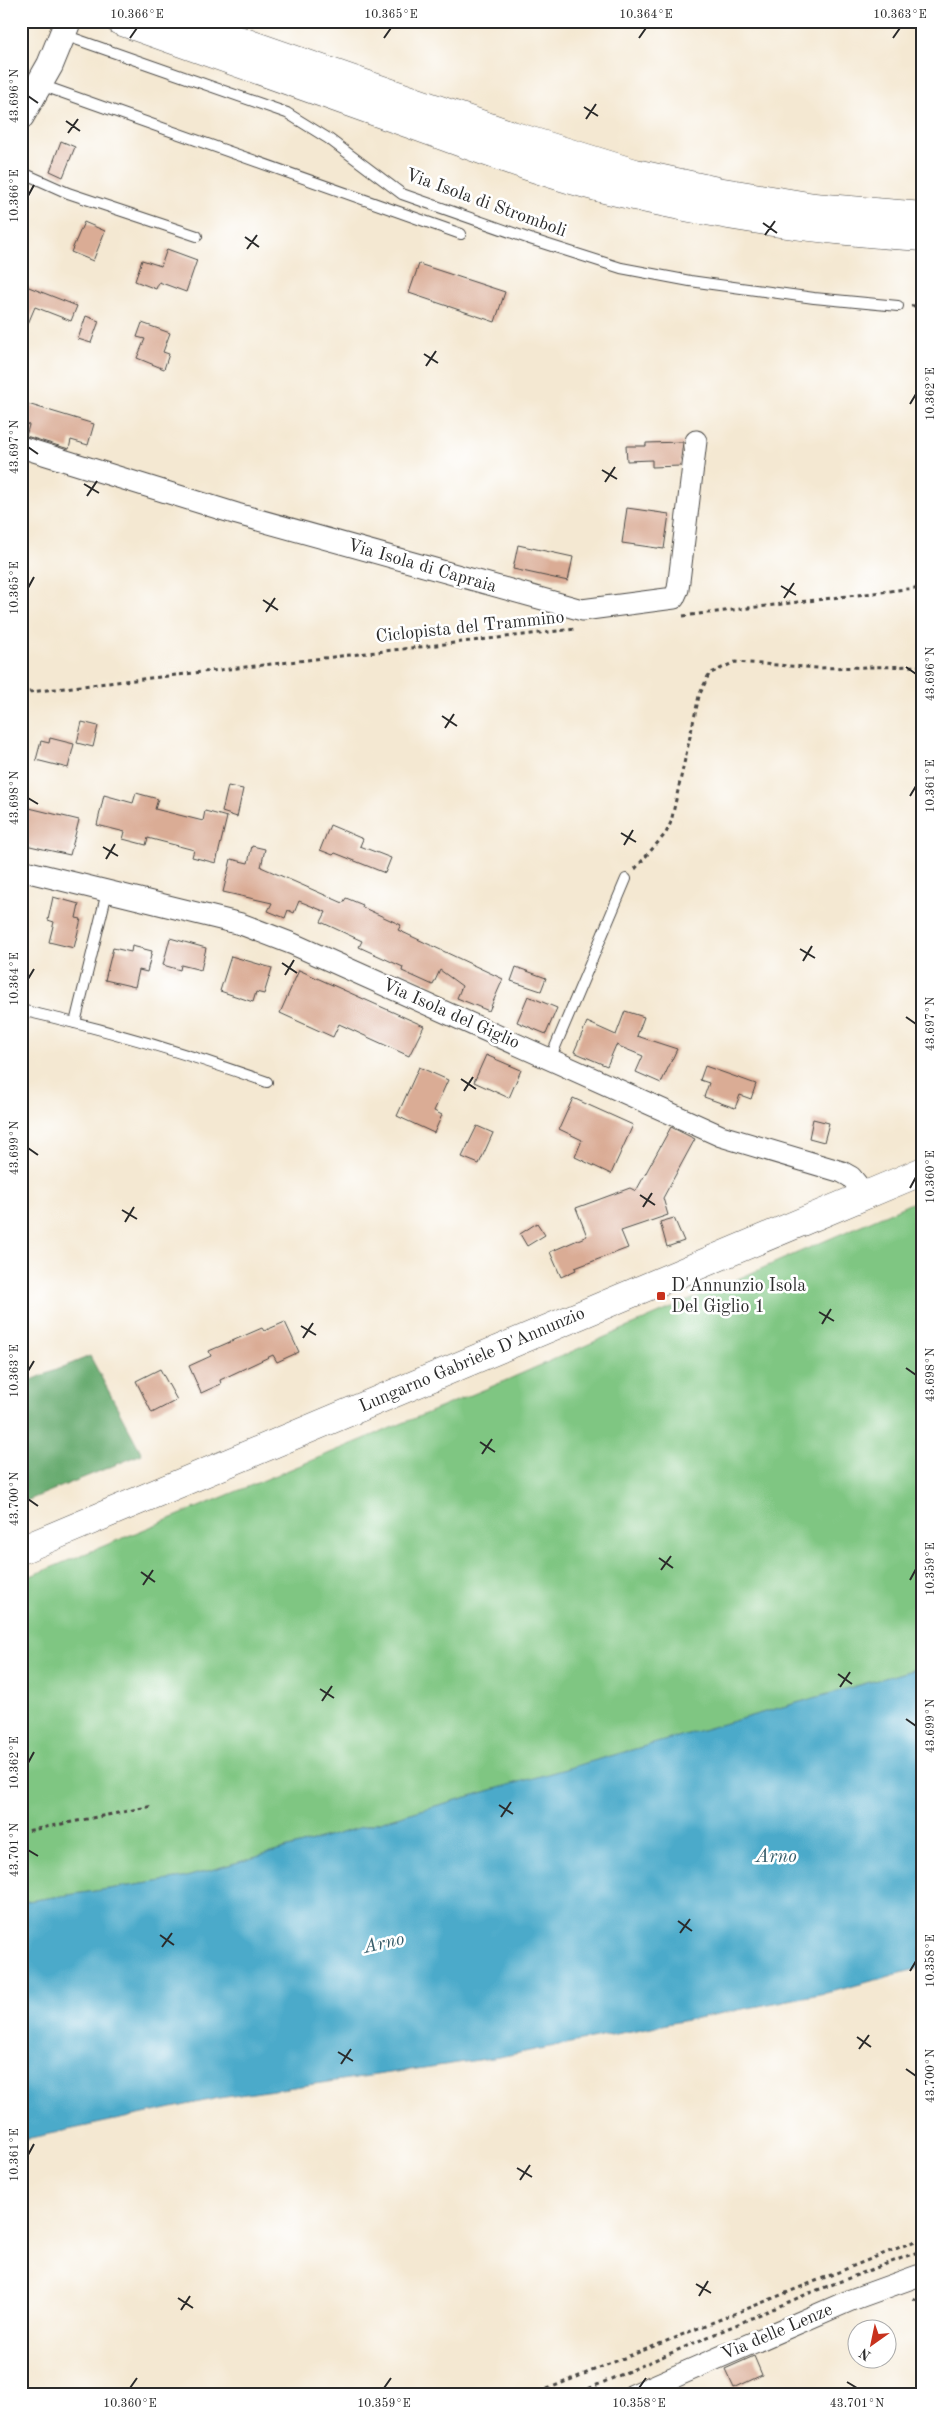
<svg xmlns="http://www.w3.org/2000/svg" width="944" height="2416" font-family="'Old Standard TT',serif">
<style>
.green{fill:#7fc682;stroke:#557856}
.forest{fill:#67ab70;stroke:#496b4e}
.water{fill:#4baaca;stroke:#3b6a7a}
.building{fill:#daac95}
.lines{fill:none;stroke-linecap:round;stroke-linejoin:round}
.service-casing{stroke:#494744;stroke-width:12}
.minor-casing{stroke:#494744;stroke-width:23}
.tertiary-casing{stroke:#494744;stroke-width:28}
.secondary-casing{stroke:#494744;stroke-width:29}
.motorway-casing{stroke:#494744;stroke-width:29}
.path{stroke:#494744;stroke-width:3;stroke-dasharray:4 4;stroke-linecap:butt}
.service{stroke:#fff;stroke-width:10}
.minor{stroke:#fff;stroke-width:21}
.tertiary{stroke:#fff;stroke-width:26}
.secondary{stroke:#fff;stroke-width:28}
.motorway{stroke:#fff;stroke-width:28}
.ticks{fill:none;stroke:#2b2b2b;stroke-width:2}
.poi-dot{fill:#c8321e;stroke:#fff;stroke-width:2}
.labels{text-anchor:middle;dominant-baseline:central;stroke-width:5;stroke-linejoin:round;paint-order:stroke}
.street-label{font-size:18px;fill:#2b2b2b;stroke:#fff}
.poi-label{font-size:18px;fill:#2b2b2b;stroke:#fff;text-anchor:start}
.water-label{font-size:19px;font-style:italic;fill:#385e6b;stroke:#fff}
.neatline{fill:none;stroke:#2b2b2b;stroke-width:2}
.ticks-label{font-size:12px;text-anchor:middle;fill:#2b2b2b}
</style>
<rect width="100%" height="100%" fill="#fff"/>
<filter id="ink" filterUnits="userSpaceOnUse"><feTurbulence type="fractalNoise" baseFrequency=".02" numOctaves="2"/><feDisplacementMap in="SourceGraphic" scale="10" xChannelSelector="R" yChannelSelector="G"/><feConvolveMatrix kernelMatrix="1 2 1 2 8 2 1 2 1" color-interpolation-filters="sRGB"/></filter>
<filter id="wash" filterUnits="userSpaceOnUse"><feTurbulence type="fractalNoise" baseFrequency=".0096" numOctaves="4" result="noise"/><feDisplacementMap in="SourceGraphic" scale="20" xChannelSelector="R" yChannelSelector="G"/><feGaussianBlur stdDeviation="1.12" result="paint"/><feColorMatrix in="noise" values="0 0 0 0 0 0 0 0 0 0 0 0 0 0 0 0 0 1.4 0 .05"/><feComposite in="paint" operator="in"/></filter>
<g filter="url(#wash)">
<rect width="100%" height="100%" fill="#f4e8d2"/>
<polygon class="green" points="923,1198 923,1667 183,1878 21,1902 21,1580 493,1386"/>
<polygon class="forest" points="90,1356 142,1454 21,1503 21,1378 29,1381"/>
<polygon class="water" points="923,1667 923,1967 835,1991 499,2057 219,2098 21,2140 21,1902 183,1878"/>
<g id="blocks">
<g class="building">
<polygon points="61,141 75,147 63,177 50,171"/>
<polygon points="84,222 105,231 93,261 71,252"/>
<polygon points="167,249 197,260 186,292 159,282 156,289 135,281 142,260 161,266"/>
<polygon points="419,264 505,292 495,322 409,293"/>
<polygon points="21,284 77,306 71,321 35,307 21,340"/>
<polygon points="86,316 99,321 91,343 78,339"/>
<polygon points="142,323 170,333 163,352 169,354 164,369 137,358 145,339 137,337"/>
<polygon points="21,402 94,424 88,445 71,440 69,449 26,436 29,425 21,422"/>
<polygon points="683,442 680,466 652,467 652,460 627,461 626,446 646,446 646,443"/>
<polygon points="627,508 669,514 664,549 622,543"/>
<polygon points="518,545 573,557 568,581 513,569"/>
<polygon points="82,722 98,726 93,747 77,743"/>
<polygon points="50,738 74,744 68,768 36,760 41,741 49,743"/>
<polygon points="228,786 243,789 237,817 222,812"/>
<polygon points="136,793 158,799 155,809 203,821 205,811 227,817 216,863 192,857 194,850 148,838 146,845 123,839 125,832 97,825 104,795 133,803"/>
<polygon points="21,806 79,820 70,855 21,844"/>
<polygon points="330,825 363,839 360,846 391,858 385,873 335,853 333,855 320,850"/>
<polygon points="252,846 265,849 261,867 343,903 346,898 363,905 362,907 401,925 398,930 503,979 489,1011 457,998 462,986 440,970 433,985 402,971 403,967 359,947 362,941 321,922 326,912 299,901 294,913 288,910 285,918 268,911 272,903 223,892 231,859 248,863"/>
<polygon points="53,897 79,904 76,918 81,919 74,948 49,942 54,922 48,920"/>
<polygon points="170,938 206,948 201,970 181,965 180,970 163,965"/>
<polygon points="132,946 152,951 147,972 139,970 135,987 105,980 113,948 131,952"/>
<polygon points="231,956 272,968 264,994 256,992 253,1002 220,991"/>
<polygon points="516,967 546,978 541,991 511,981"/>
<polygon points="299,970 424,1026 409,1056 339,1024 333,1037 280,1013"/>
<polygon points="528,996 557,1008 546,1034 517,1022"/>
<polygon points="625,1011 644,1017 637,1036 677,1049 661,1083 636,1072 643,1056 616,1045 607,1066 574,1052 587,1022 616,1035"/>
<polygon points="486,1055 521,1070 509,1098 474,1082"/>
<polygon points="705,1066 756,1084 751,1099 740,1095 735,1108 704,1097 709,1083 700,1080"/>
<polygon points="419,1067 448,1080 434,1111 442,1115 434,1133 397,1116"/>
<polygon points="573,1098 633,1125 611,1174 575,1157 582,1140 559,1129"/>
<polygon points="813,1119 829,1123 824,1142 809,1138"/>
<polygon points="477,1126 493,1133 479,1164 462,1157"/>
<polygon points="671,1127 695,1139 663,1198 668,1215 621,1231 628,1248 575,1268 576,1270 561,1277 550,1252 587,1236 576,1208 630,1188 636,1191"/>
<polygon points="674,1218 684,1241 667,1247 660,1222"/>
<polygon points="537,1223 545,1235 527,1246 520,1234"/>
<polygon points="285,1322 299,1352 277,1362 273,1355 220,1380 221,1384 201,1393 189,1366 211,1356 209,1351 262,1328 264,1331"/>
<polygon points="160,1369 177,1400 152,1413 136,1381"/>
<polygon points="754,2356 762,2375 734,2388 725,2369"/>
</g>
</g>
</g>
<g filter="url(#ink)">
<use href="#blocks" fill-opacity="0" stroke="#494744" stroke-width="1"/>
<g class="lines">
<defs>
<g id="service">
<polyline points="64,35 287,113 329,139 402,194 533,240 621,268 690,281 814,298 898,306"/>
<polyline points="41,85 461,234"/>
<polyline points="21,172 68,193 197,236"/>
<path d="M 21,1010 C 105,1029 186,1053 267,1082"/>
<polyline points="75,1023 107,892"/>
<polyline points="550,1059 626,879"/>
</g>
<g id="minor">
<polyline points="21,447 237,514 582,610 674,598 678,589 696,441"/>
<polyline points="21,870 241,924 293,944 721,1136 842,1172 851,1177 865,1194"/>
<polyline points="633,2395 851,2300 923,2274"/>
</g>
<polyline id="tertiary" points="21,116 50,65 68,21"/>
<polyline id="secondary" points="21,1550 923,1171"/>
<g id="motorway">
<path d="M 120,21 C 221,56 321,92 421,128 C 482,150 544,174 608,190 C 714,216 814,231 923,237"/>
<polyline points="184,21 512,135 635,173 717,191 814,207 923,216"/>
</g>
</defs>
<use href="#service" class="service-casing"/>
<use href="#minor" class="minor-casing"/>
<use href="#tertiary" class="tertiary-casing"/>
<use href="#secondary" class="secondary-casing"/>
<use href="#motorway" class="motorway-casing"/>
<g class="path">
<polyline points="911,306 923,305"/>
<polyline points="683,616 923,587"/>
<polyline points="21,693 575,629"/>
<polyline points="635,869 666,833 671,822 699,696 709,674 735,662 818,668 923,666"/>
<polyline points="21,1832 153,1806"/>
<polyline points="913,2298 923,2304"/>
<polyline points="532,2395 923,2238"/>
<polyline points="574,2395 807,2294 923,2250"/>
</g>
<use href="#service" class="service"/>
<use href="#minor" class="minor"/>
<use href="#tertiary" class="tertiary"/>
<use href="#secondary" class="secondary"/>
<use href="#motorway" class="motorway"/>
</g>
</g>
<path class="ticks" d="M 130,38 L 137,28M 384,38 L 391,28M 639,38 L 646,28M 893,38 L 900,28M 28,96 L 38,103M 584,107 L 598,116M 586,119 L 596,104M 66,121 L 80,131M 68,133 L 78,119M 28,196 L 34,185M 763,223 L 777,233M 765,235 L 775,221M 245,237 L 259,247M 247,249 L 257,235M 424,354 L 438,363M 426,366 L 436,351M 910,404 L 916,394M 28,447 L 38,454M 602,470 L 617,479M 605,482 L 615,467M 84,484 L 99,493M 87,496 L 97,481M 781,586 L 796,595M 28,588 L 34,577M 784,598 L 794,583M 263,600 L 278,610M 266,612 L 275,598M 906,667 L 916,674M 442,716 L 457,726M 445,728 L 454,714M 910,796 L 916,786M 28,798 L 38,804M 621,833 L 636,842M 624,845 L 633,830M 103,847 L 118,856M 106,859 L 115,844M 800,949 L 815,958M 803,961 L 812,946M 282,963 L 297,973M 285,975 L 294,960M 28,979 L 34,969M 906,1017 L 916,1024M 461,1079 L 476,1089M 464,1091 L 473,1077M 28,1148 L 38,1155M 910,1188 L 916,1177M 640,1195 L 655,1205M 643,1207 L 652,1193M 122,1210 L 137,1219M 125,1222 L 134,1207M 819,1312 L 834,1321M 822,1324 L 831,1309M 301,1326 L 316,1335M 303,1338 L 313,1323M 906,1368 L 916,1375M 28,1371 L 34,1361M 480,1442 L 495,1452M 482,1454 L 492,1439M 28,1499 L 38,1506M 659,1558 L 673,1568M 661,1570 L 671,1556M 141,1572 L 155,1582M 910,1580 L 916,1569M 143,1585 L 153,1570M 838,1674 L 852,1684M 840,1687 L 850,1672M 320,1689 L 334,1698M 322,1701 L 332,1686M 906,1719 L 916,1726M 28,1763 L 34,1752M 499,1805 L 513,1814M 501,1817 L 511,1802M 28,1850 L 38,1856M 678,1921 L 692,1931M 680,1933 L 690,1919M 160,1935 L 174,1945M 162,1947 L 172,1933M 910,1971 L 916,1961M 857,2037 L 871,2047M 859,2049 L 869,2035M 338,2052 L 353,2061M 341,2064 L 351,2049M 906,2069 L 916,2076M 28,2155 L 34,2144M 517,2168 L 532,2177M 520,2180 L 530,2165M 696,2284 L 711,2293M 699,2296 L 708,2281M 178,2298 L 193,2308M 181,2310 L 190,2296M 847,2382 L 857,2388M 130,2388 L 137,2378M 384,2388 L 391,2378M 639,2388 L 646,2378"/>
<rect class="poi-dot" x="656" y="1291" width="10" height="10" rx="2.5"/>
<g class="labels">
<g class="street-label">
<text transform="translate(486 203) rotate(20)">Via Isola di Stromboli</text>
<text transform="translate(422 566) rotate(16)">Via Isola di Capraia</text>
<text transform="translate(470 627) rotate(-6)">Ciclopista del Trammino</text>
<text transform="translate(451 1014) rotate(24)">Via Isola del Giglio</text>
<text transform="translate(472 1360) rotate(-23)">Lungarno Gabriele D'Annunzio</text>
<text transform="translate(777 2332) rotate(-23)">Via delle Lenze</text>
</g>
<g class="poi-label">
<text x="671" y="1286">D'Annunzio Isola<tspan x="671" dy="21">Del Giglio 1</tspan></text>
</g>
<g class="water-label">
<text x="776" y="1857">Arno</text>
<text transform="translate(384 1944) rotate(-13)">Arno</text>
</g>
</g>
<rect width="944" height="2416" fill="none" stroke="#fff" stroke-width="55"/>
<g transform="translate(872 2344) rotate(213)"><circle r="24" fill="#ffffff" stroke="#aaaaaa"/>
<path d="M0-4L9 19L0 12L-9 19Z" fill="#c8321e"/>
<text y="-8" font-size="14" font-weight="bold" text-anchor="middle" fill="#2b2b2b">N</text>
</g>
<rect x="28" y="28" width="888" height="2360" class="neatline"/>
<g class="ticks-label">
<text x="137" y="18">10.366°E</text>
<text x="391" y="18">10.365°E</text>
<text x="646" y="18">10.364°E</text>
<text x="900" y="18">10.363°E</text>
<text transform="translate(14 96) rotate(-90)" y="4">43.696°N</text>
<text transform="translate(14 196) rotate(-90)" y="4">10.366°E</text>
<text transform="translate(930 394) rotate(-90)" y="4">10.362°E</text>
<text transform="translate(14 447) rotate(-90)" y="4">43.697°N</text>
<text transform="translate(14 588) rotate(-90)" y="4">10.365°E</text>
<text transform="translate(930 674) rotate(-90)" y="4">43.696°N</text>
<text transform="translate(930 786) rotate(-90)" y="4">10.361°E</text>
<text transform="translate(14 798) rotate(-90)" y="4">43.698°N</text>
<text transform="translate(14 979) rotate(-90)" y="4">10.364°E</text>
<text transform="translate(930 1024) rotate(-90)" y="4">43.697°N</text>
<text transform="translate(14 1148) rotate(-90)" y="4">43.699°N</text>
<text transform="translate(930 1177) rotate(-90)" y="4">10.360°E</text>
<text transform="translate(14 1371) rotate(-90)" y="4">10.363°E</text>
<text transform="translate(930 1375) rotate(-90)" y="4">43.698°N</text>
<text transform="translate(14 1499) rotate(-90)" y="4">43.700°N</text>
<text transform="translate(930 1569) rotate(-90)" y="4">10.359°E</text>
<text transform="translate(930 1726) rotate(-90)" y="4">43.699°N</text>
<text transform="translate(14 1763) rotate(-90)" y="4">10.362°E</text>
<text transform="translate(14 1850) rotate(-90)" y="4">43.701°N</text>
<text transform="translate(930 1961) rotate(-90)" y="4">10.358°E</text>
<text transform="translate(930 2076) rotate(-90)" y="4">43.700°N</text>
<text transform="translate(14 2155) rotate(-90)" y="4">10.361°E</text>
<text x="130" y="2407">10.360°E</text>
<text x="384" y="2407">10.359°E</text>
<text x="639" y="2407">10.358°E</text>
<text x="857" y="2407">43.701°N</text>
</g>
</svg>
